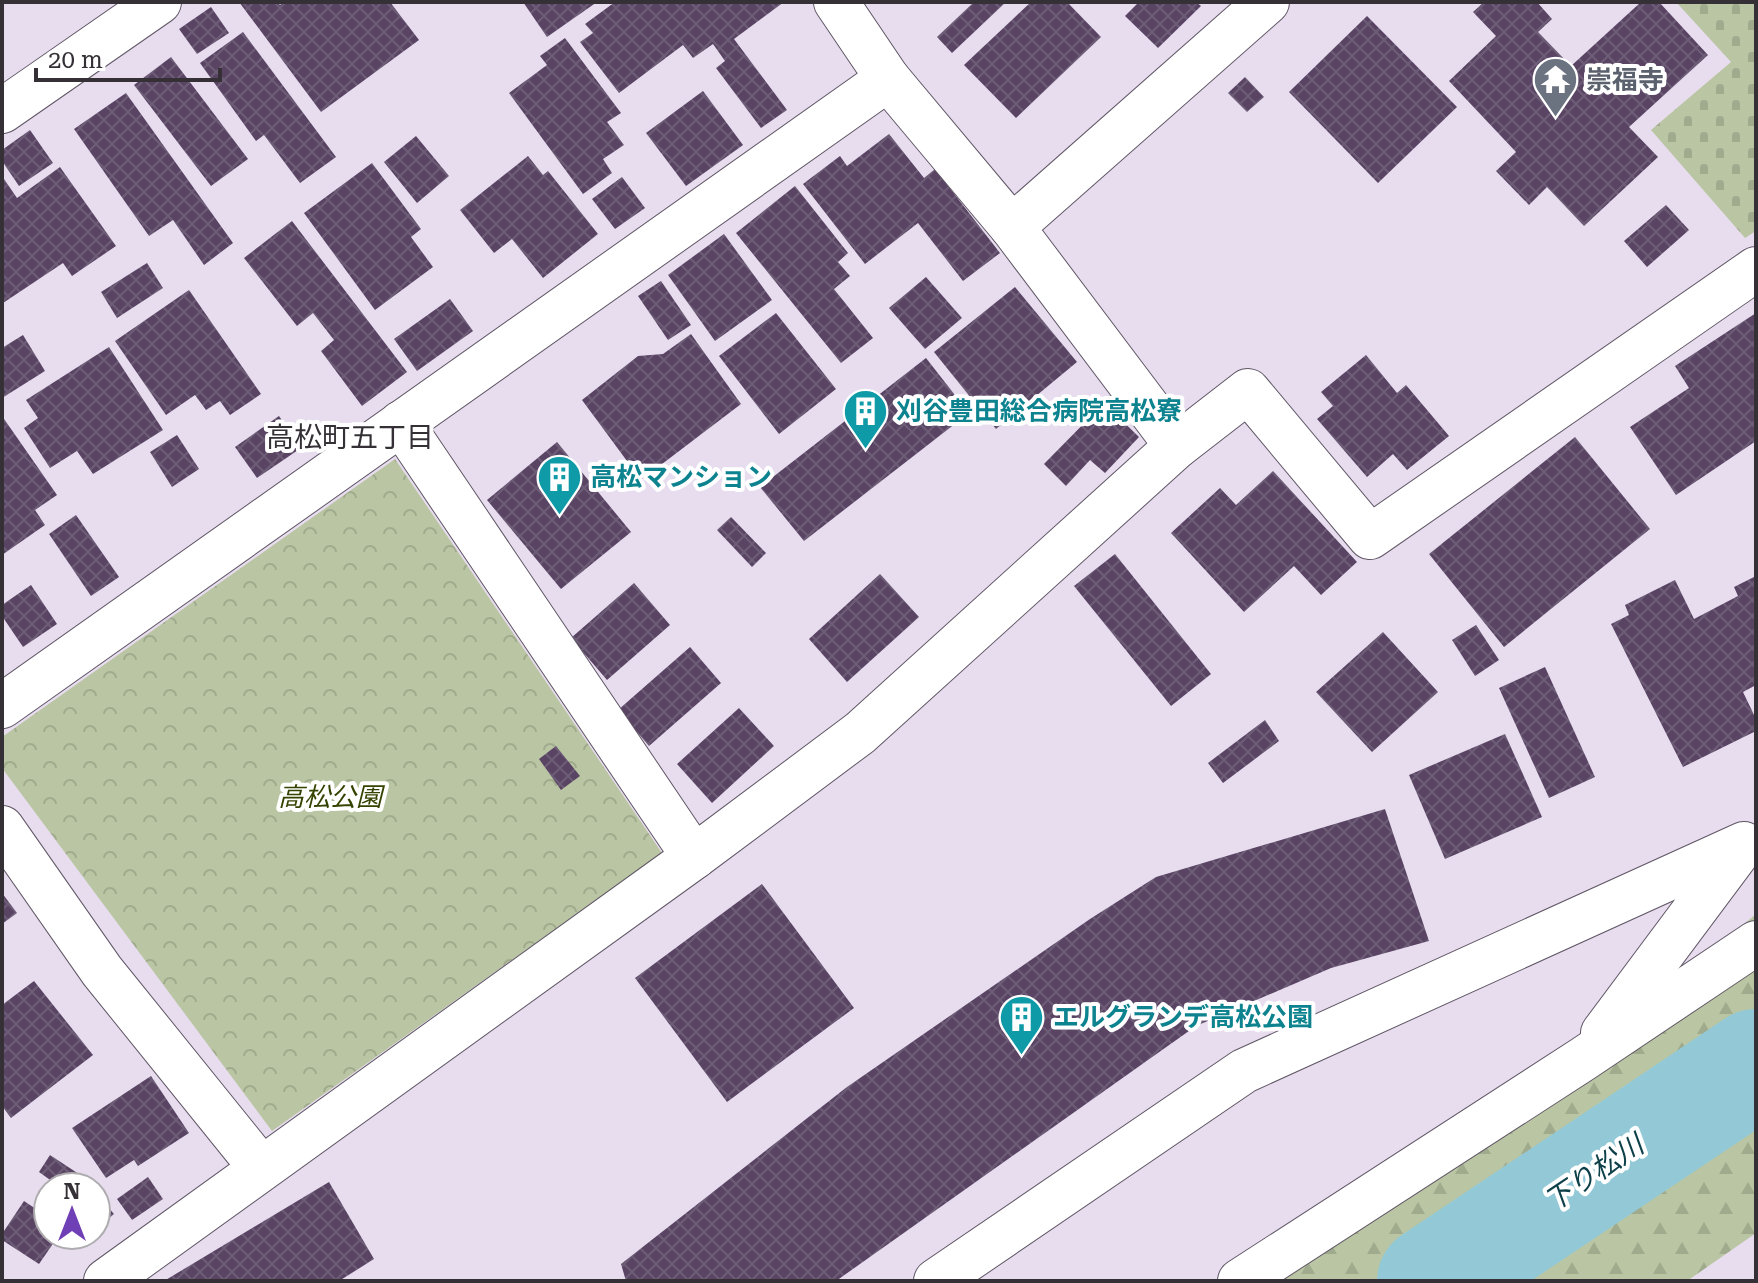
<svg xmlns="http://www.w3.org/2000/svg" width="1758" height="1283" font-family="'Roboto Serif','Noto Sans JP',serif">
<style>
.forest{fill:url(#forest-firs)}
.cemetery{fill:url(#cemetery-stones)}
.park{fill:url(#park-crowns)}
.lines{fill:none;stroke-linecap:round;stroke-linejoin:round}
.river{stroke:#93c9d6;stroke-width:110}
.building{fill:url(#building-cross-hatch)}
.minor-casing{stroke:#605766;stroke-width:46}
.minor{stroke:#fff;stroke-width:44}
.labels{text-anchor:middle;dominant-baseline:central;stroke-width:8;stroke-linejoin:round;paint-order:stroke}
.worship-label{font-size:26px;font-weight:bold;fill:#5b616d;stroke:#fff;text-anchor:start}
.culture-label{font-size:26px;font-weight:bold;fill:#0d838f;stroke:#fff;text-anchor:start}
.park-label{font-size:26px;font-style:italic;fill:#344300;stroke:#fff}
.neighbourhood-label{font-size:28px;fill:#343036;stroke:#fff}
.water-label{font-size:28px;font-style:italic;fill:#0d4049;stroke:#fff}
</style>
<defs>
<pattern id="forest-firs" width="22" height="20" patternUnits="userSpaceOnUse" patternTransform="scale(2)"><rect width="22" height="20" fill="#bac6a3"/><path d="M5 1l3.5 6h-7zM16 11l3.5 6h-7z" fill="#a0aa8d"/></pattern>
<pattern id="cemetery-stones" width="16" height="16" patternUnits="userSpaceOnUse" patternTransform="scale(2)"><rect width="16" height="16" fill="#bac6a3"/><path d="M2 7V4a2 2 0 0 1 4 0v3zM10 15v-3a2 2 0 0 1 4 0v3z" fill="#a0aa8d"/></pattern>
<pattern id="park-crowns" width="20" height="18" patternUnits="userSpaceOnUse" patternTransform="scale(2)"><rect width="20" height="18" fill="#bac6a3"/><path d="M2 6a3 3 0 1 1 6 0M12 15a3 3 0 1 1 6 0" fill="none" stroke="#a0aa8d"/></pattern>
<pattern id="building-cross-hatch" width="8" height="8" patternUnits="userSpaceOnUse" patternTransform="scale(2)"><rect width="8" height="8" fill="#594464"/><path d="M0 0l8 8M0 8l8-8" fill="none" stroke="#6e5d77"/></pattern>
</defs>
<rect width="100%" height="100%" fill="#e7ddee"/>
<polygon class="forest" points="1756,914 1756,1233 1687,1281 1245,1281 1583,1059"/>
<polygon class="cemetery" points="1676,2 1756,2 1756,231 1745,238 1651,130 1731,62"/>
<polygon class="park" points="395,459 662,853 272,1131 2,768 2,737"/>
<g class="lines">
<polyline class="river" points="1432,1281 1756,1064"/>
</g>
<g class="building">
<polygon points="239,2 277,2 280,5 284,2 390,2 419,40 321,112"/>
<polygon points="523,2 597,2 547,37"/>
<polygon points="615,2 784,2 734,39 787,110 761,128 716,68 725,61 713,44 693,58 683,45 619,93 580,42 593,33 585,24"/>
<polygon points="974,2 1006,2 952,53 937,37"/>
<polygon points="1031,2 1067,2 1101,37 1016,118 964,65"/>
<polygon points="1139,2 1196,2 1201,6 1158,48 1125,16"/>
<polygon points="1484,2 1537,2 1552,19 1538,32 1571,66 1641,2 1659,2 1708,55 1629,127 1658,157 1584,226 1547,187 1529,205 1496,171 1516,152 1449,81 1496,36 1473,12"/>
<polygon points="211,7 229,33 197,54 179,29"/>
<polygon points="1367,16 1457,107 1378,183 1289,92"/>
<polygon points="243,32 336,157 300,183 264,135 256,141 200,63"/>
<polygon points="565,38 621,113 607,122 624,145 603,159 612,173 583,194 509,93 547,65 540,56"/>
<polygon points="171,57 248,159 211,186 134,85"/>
<polygon points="1245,77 1264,97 1247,112 1228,93"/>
<polygon points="703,91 743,145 686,186 646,133"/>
<polygon points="126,93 233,243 204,265 173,220 149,236 74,129"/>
<polygon points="30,130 53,163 19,186 2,161 2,150"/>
<polygon points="889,134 924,178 935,169 1000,253 963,281 918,223 865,264 803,184 840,156 847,166"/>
<polygon points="416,136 449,176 417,203 384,162"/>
<polygon points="528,156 543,175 548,171 598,234 543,278 512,239 494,253 460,210"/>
<polygon points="372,163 421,229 411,237 433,267 375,310 304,213"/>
<polygon points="60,167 116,246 72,276 63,263 3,303 2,176 17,198"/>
<polygon points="622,177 645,208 615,229 592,199"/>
<polygon points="795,186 848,253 838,262 850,276 834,289 873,338 841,363 736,233"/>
<polygon points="1666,205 1689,230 1647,267 1624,241"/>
<polygon points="292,221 407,372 362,406 321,351 334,340 313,313 297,326 244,258"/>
<polygon points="724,234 772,300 715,341 668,275"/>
<polygon points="147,263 163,288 117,318 101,292"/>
<polygon points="926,277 962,318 925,349 889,308"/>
<polygon points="661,281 691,325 668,340 638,296"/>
<polygon points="1015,287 1077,362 996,429 934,352"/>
<polygon points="189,290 261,394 230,415 220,401 206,410 195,395 166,415 115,341"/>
<polygon points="450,299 473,331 417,371 394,339"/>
<polygon points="776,313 836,389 779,434 719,356"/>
<polygon points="1756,313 1756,441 1676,495 1630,427 1689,388 1675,366"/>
<polygon points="691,334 741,404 641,480 582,400 638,356 663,354"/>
<polygon points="23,335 45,371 2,398 2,348"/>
<polygon points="109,347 163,430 93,474 77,451 50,468 24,428 38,418 26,400"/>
<polygon points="1366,355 1397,393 1406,385 1449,436 1407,470 1393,454 1367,477 1317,419 1333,406 1321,392"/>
<polygon points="926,358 969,413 804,541 760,487"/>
<polygon points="1104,403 1139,437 1105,473 1090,460 1066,486 1044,464"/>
<polygon points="2,416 57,495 35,510 45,525 2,555"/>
<polygon points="279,416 301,448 257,478 235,447"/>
<polygon points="177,435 199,469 172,487 150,452"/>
<polygon points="1575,437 1650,529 1504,647 1429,554"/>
<polygon points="557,442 631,532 561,589 487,500"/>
<polygon points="1273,471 1357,562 1321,595 1294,566 1244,612 1171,533 1220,488 1236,505"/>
<polygon points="76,515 119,577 91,596 49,534"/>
<polygon points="731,517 766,553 752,567 717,530"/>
<polygon points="1115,554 1211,674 1171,706 1074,586"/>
<polygon points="880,574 919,617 847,682 809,639"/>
<polygon points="1756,576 1756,685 1743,692 1756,719 1756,731 1683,767 1611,624 1629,615 1625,605 1675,580 1694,619 1738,596 1734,587"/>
<polygon points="634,583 670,625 607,680 571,638"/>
<polygon points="31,585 57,624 23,647 2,616 2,605"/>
<polygon points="1476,625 1499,660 1475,676 1452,640"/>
<polygon points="1383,632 1438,692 1372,752 1316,692"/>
<polygon points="690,647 721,683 649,746 618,710"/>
<polygon points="1545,667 1595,777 1549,798 1499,688"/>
<polygon points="739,708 774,746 712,803 677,764"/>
<polygon points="1265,720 1279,741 1223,783 1208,763"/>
<polygon points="1505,734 1542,817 1445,859 1409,775"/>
<polygon points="556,746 580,776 561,790 539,759"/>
<polygon points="1385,809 1429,941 1331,968 1196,1026 836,1281 626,1281 621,1264 847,1087 1090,919 1156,877"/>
<polygon points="762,884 854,1008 727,1102 635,978"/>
<polygon points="2,893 17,913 2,924"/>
<polygon points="34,981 93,1055 11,1118 2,1106 2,1005"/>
<polygon points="151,1076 189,1133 138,1166 134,1160 106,1178 72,1128"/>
<polygon points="50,1155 94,1184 92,1187 60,1187 39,1172"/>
<polygon points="148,1177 163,1199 132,1220 117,1199"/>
<polygon points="329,1182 374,1259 339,1281 164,1281"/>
<polygon points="99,1197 114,1214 102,1224 96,1217 96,1199"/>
<polygon points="24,1201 48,1217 48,1235 59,1235 39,1264 2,1240 2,1234"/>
</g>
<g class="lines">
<defs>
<g id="minor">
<polyline points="836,2 888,79"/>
<polyline points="2,111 159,2"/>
<polyline points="1012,227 1267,2"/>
<polyline points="401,423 694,857"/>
<polyline points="2,706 888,79 1012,227 1177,446 1248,391 1370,537 1756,269"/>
<polyline points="2,828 102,971 261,1168"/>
<polyline points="1603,1033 1741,848"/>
<polyline points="106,1281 694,857 860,733 1177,446"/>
<polyline points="936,1281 1244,1071 1744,844"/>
<polyline points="1240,1281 1583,1059 1756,943"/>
</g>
</defs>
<use href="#minor" class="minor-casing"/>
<use href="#minor" class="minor"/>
</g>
<defs>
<symbol id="temple-pin" viewBox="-11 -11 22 30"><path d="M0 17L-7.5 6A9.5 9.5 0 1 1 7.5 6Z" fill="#6b7280" stroke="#fff"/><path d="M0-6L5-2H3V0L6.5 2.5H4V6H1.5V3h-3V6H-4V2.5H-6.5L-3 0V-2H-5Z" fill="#fff"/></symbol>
<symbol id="building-pin" viewBox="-11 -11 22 30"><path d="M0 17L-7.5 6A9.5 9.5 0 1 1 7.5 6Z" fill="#0f9aa8" stroke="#fff"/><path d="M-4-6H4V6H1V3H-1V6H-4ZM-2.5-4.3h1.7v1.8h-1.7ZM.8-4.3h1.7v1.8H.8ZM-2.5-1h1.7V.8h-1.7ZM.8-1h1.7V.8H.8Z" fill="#fff"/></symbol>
</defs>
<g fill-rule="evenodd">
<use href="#temple-pin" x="1530" y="54" width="51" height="69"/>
<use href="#building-pin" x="840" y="386" width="51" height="69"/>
<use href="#building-pin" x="534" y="452" width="51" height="69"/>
<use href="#building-pin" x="996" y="992" width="51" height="69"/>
</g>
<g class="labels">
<g class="worship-label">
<text x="1586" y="80">崇福寺</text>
</g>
<g class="culture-label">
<text x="896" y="411">刈谷豊田総合病院高松寮</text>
<text x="590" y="477">高松マンション</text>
<text x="1053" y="1017">エルグランデ高松公園</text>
</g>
<g class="park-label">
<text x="330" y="797">高松公園</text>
</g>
<g class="neighbourhood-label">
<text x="350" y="437">高松町五丁目</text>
</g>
<g class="water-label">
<text transform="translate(1594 1173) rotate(-34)">下り松川</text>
</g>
</g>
<rect width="1758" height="1283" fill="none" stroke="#343036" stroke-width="8"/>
<g transform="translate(72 1211)"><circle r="38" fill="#ffffff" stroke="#aeacaf" stroke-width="2"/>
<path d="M0-6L14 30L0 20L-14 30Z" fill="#6f3fb6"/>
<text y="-12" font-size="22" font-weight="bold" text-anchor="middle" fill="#343036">N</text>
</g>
<path d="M36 68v12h184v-12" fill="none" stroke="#343036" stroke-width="4"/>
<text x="48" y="68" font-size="24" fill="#343036" stroke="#ffffff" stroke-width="6" paint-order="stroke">20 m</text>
</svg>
